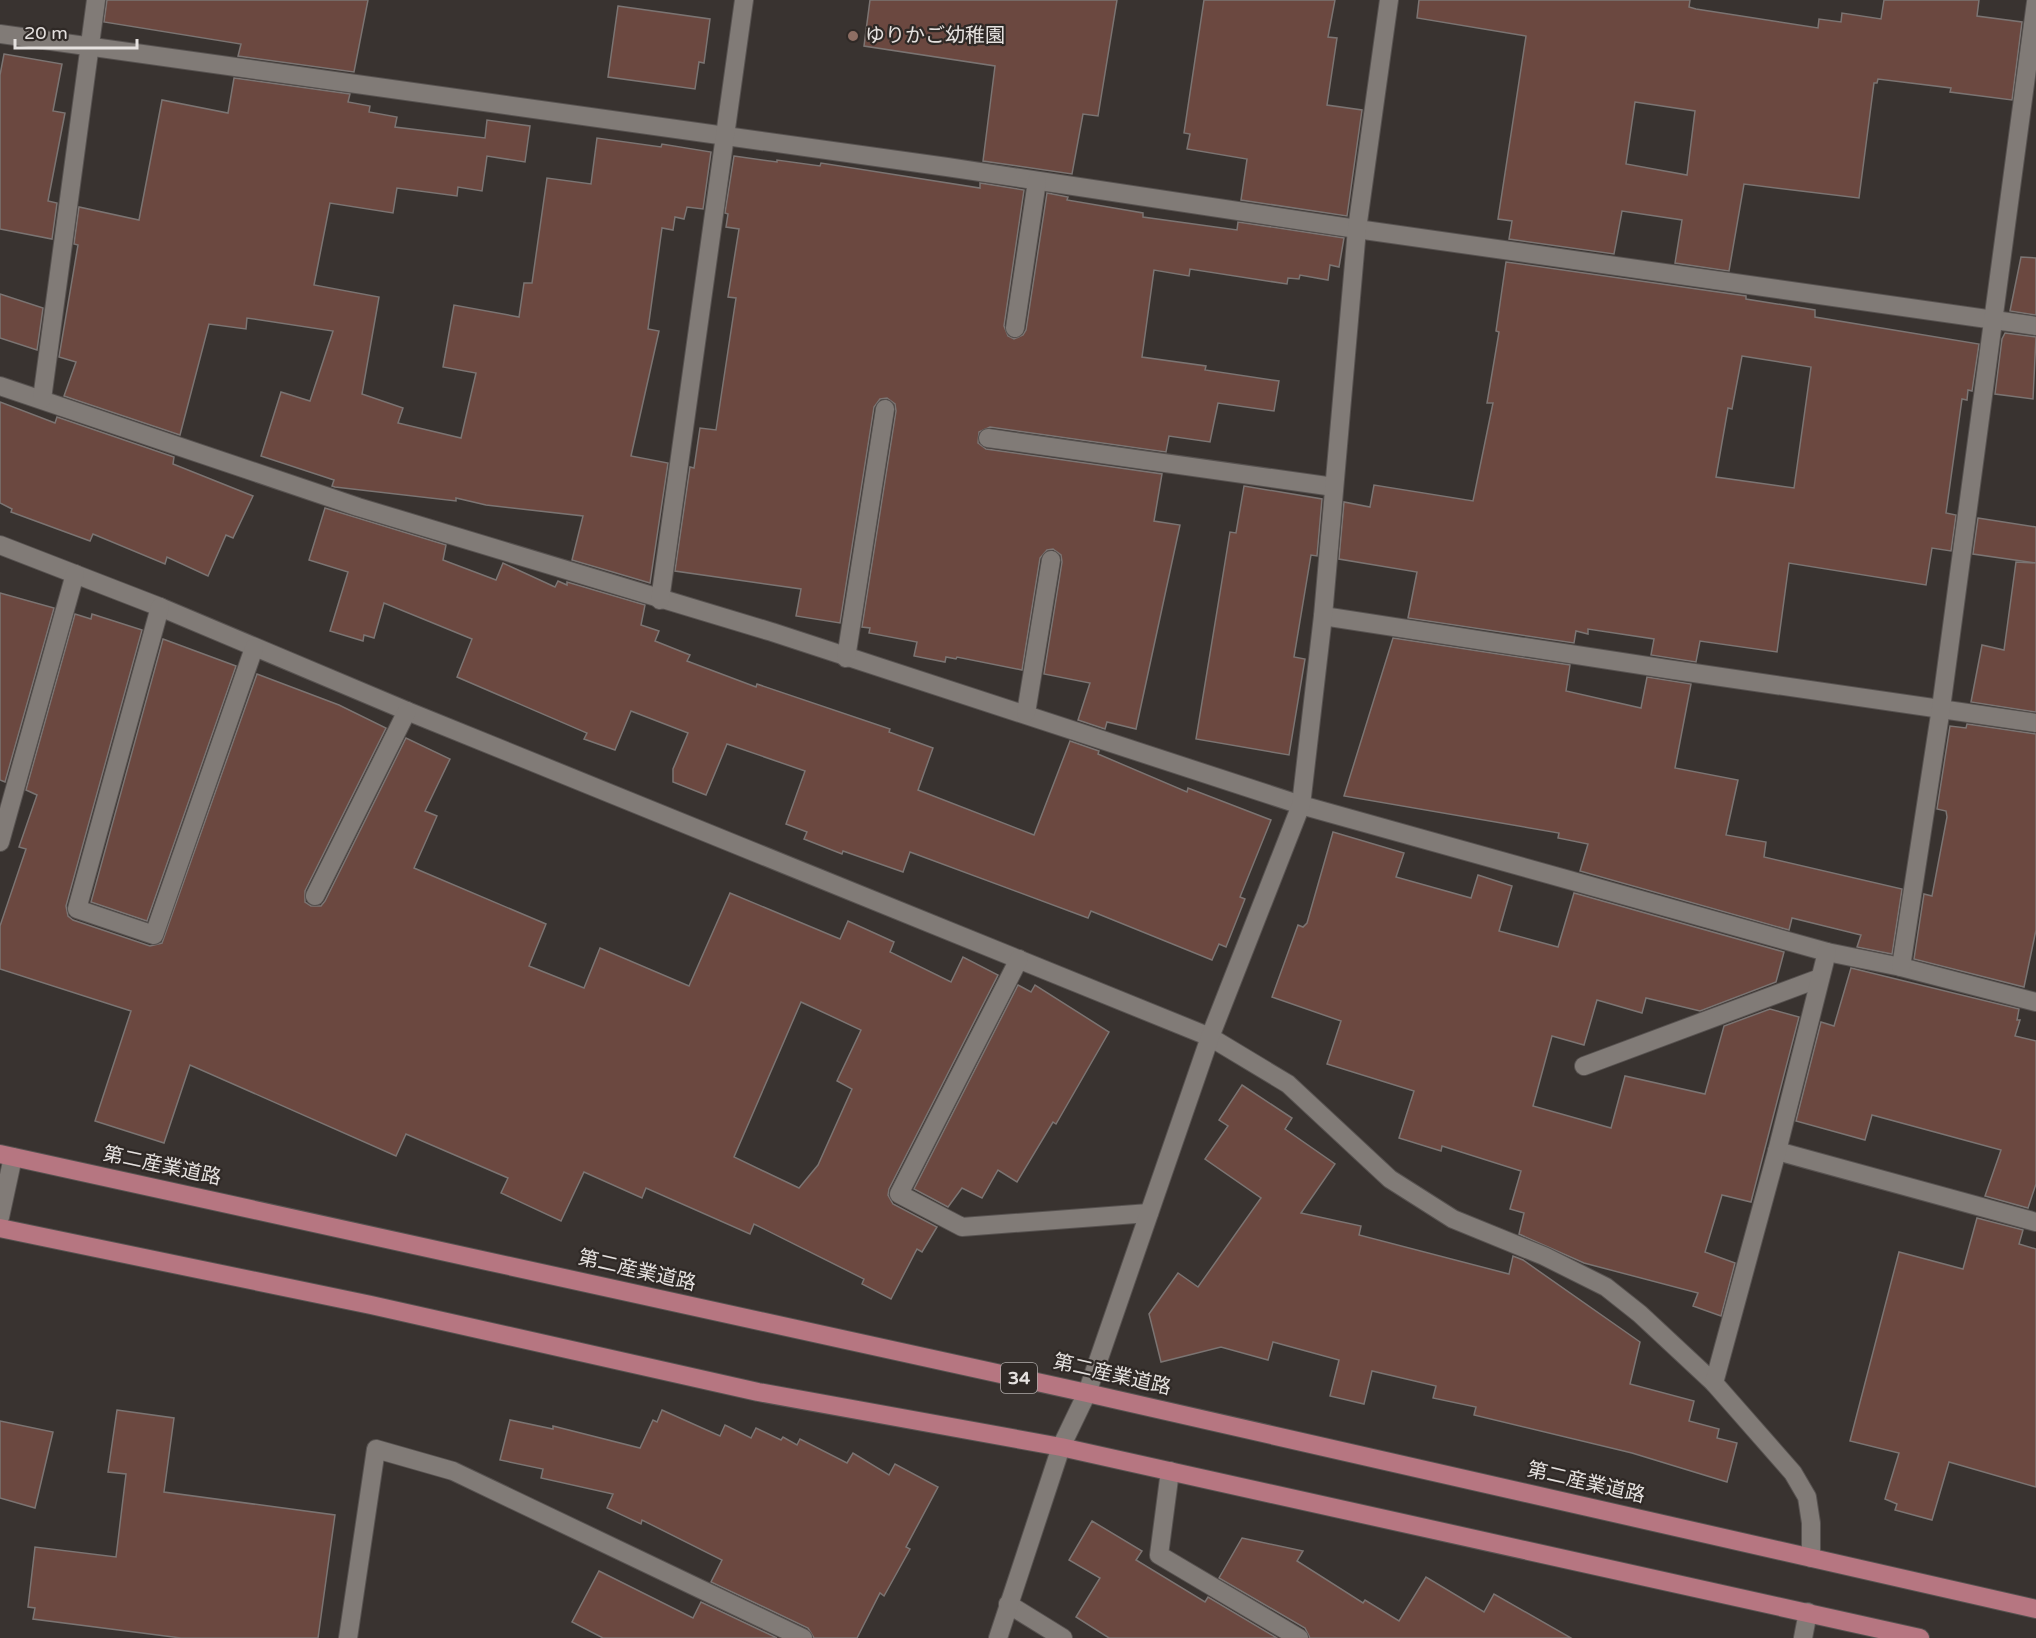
<svg xmlns="http://www.w3.org/2000/svg" width="2036" height="1638" font-family="'Varela Round','Noto Sans JP',sans-serif">
<style>
.building{fill:#6b4840;stroke:#7b7472;stroke-width:1.5;fill-rule:evenodd}
.lines{fill:none;stroke-linecap:round;stroke-linejoin:round}
.minor-casing{stroke:#575250;stroke-width:20}
.major-casing{stroke:#575250;stroke-width:20}
.minor{stroke:#817b77;stroke-width:18}
.major{stroke:#b67681;stroke-width:18}
.education-dot{fill:#8d6e63;stroke:#2f2926;stroke-width:2}
.labels{text-anchor:middle;dominant-baseline:central;stroke-width:4.5;stroke-linejoin:round;paint-order:stroke}
.shield{fill:#2f2926;stroke:#aeaaa8;stroke-width:1.5}
.shield-label{font-size:18px;font-weight:bold;fill:#e5e1df}
.poi-label{font-size:20px;fill:#e5e1df;stroke:#2f2926;text-anchor:start}
.street-label{font-size:20px;fill:#e5e1df;stroke:#2f2926}
</style>
<rect width="100%" height="100%" fill="#393330"/>
<g class="building">
<polygon points="107,0 368,0 354,72 238,56 241,44 104,22"/>
<polygon points="870,0 1117,0 1098,116 1083,114 1072,174 983,161 995,66 864,46"/>
<polygon points="1204,0 1335,0 1328,37 1337,38 1327,105 1362,110 1347,216 1241,200 1247,159 1187,149 1190,134 1184,133"/>
<path d="M 1419,0 L 1690,0 L 1689,7 L 1696,9 L 1818,28 L 1819,19 L 1841,22 L 1842,13 L 1881,19 L 1884,0 L 1979,0 L 1977,16 L 2022,22 L 2012,100 L 1950,92 L 1951,88 L 1878,79 L 1877,83 L 1874,83 L 1859,198 L 1744,184 L 1729,271 L 1675,263 L 1682,220 L 1622,211 L 1614,254 L 1509,239 L 1512,221 L 1498,219 L 1526,36 L 1417,18 ZM 1635,102 L 1695,111 L 1687,175 L 1626,164 Z"/>
<polygon points="618,6 710,19 704,63 699,62 695,89 608,77"/>
<polygon points="4,54 62,64 53,111 65,113 48,201 57,203 52,239 0,229 0,75"/>
<polygon points="234,78 350,94 348,102 370,106 369,112 397,117 395,127 485,138 487,120 530,126 525,162 487,156 482,191 458,187 457,196 397,188 393,213 330,203 314,285 379,297 362,394 403,408 398,423 461,438 476,373 443,367 454,305 519,317 524,283 532,283 547,178 591,184 597,138 661,147 662,144 711,152 703,209 687,207 684,219 675,217 673,230 662,228 648,329 659,331 631,456 668,463 650,583 572,560 583,516 486,505 456,498 456,501 335,487 332,486 334,480 261,456 281,392 310,401 333,331 247,318 246,329 209,324 180,435 64,396 76,362 59,357 78,245 74,244 79,207 139,220 162,100 228,113"/>
<polygon points="734,156 777,162 777,160 820,166 821,163 980,188 980,183 1024,190 1004,326 1008,336 1014,339 1023,335 1026,330 1047,193 1068,197 1067,200 1143,213 1143,217 1237,230 1238,222 1344,238 1339,267 1330,265 1328,280 1300,275 1299,279 1288,278 1287,284 1190,269 1189,276 1154,270 1142,357 1206,366 1205,370 1279,381 1274,411 1218,403 1210,442 1169,436 1166,452 990,427 979,432 978,443 986,449 1162,474 1154,521 1180,525 1136,729 1107,722 1105,729 1078,720 1090,683 1044,674 1062,562 1061,555 1053,549 1047,550 1040,558 1022,670 957,657 956,659 946,657 945,662 914,656 917,642 869,633 870,628 862,627 896,411 895,404 887,398 880,399 874,407 840,623 796,616 801,589 675,571 690,467 694,468 700,428 716,430 736,298 728,297 739,229 726,227 728,214 725,213"/>
<polygon points="2021,257 2036,258 2036,315 2010,311"/>
<path d="M 1506,262 L 1746,296 L 1746,299 L 1815,310 L 1815,317 L 1979,344 L 1972,391 L 1968,390 L 1967,400 L 1962,399 L 1946,513 L 1956,515 L 1951,551 L 1932,548 L 1926,585 L 1789,563 L 1777,652 L 1700,641 L 1696,662 L 1651,655 L 1654,639 L 1588,629 L 1588,634 L 1576,631 L 1574,643 L 1408,618 L 1417,572 L 1339,559 L 1344,502 L 1370,507 L 1374,485 L 1473,501 L 1493,403 L 1487,403 L 1499,332 L 1496,331 ZM 1742,356 L 1811,367 L 1794,488 L 1716,477 L 1728,408 L 1732,409 Z"/>
<polygon points="0,294 43,308 37,350 0,338"/>
<polygon points="2005,333 2036,337 2033,399 1995,394 2002,339"/>
<polygon points="0,402 55,423 57,417 174,457 173,464 253,496 233,538 226,535 208,576 167,557 165,564 93,534 90,541 11,512 12,509 0,503"/>
<polygon points="1244,486 1322,499 1317,556 1311,555 1294,657 1305,659 1289,755 1196,739 1230,532 1236,533"/>
<polygon points="325,508 446,545 443,560 496,580 503,563 555,587 558,581 567,585 567,582 645,605 641,625 659,631 655,641 690,655 687,661 756,687 757,684 890,729 889,732 933,748 918,790 1034,835 1070,741 1099,751 1098,754 1187,792 1188,788 1271,820 1240,897 1245,899 1226,947 1219,944 1212,960 1091,911 1088,918 910,852 903,872 843,851 842,854 804,839 807,832 786,824 805,771 727,744 706,795 673,782 673,769 688,733 631,711 615,750 584,739 587,733 457,677 472,639 384,603 374,638 364,635 363,641 330,631 348,572 309,560"/>
<polygon points="1978,518 2036,527 2036,563 1973,554"/>
<polygon points="2016,562 2036,563 2036,712 1971,702 1982,645 2004,650"/>
<polygon points="0,593 54,608 5,782 0,780"/>
<path d="M 75,614 L 91,619 L 92,614 L 142,630 L 66,906 L 68,916 L 73,920 L 150,946 L 162,943 L 257,674 L 339,705 L 386,728 L 305,891 L 305,902 L 311,906 L 321,906 L 325,901 L 406,738 L 450,759 L 425,811 L 437,816 L 414,868 L 546,924 L 529,966 L 584,988 L 600,948 L 689,986 L 730,893 L 840,939 L 848,921 L 894,942 L 890,952 L 951,982 L 963,957 L 998,975 L 889,1189 L 888,1195 L 893,1204 L 937,1227 L 922,1252 L 917,1249 L 891,1299 L 862,1284 L 864,1279 L 754,1224 L 750,1234 L 646,1188 L 642,1198 L 584,1172 L 561,1221 L 501,1193 L 508,1178 L 406,1134 L 396,1156 L 190,1065 L 164,1143 L 95,1121 L 131,1011 L 0,969 L 0,926 L 26,849 L 19,847 L 37,795 L 26,790 ZM 801,1002 L 861,1030 L 837,1081 L 852,1089 L 818,1165 L 799,1188 L 734,1157 Z"/>
<polygon points="1393,638 1570,665 1566,691 1641,708 1647,677 1691,684 1675,768 1738,780 1726,835 1766,842 1764,857 1902,889 1892,954 1857,947 1861,935 1792,918 1789,930 1580,871 1588,844 1558,838 1559,833 1344,796"/>
<polygon points="163,639 236,666 147,921 91,902"/>
<polygon points="1967,724 2036,734 2036,930 2024,987 1914,959 1924,894 1932,896 1947,817 1946,811 1937,809 1950,726 1966,728"/>
<polygon points="1333,832 1404,853 1396,877 1471,898 1478,875 1512,886 1499,931 1558,947 1574,893 1784,952 1776,982 1700,1011 1646,998 1642,1013 1597,1000 1584,1045 1552,1036 1533,1106 1611,1128 1625,1076 1705,1094 1724,1026 1770,1009 1799,1017 1751,1202 1722,1195 1705,1252 1735,1263 1721,1316 1693,1306 1698,1293 1584,1263 1519,1234 1524,1213 1510,1209 1521,1171 1442,1146 1441,1151 1399,1138 1414,1091 1327,1064 1341,1021 1272,997 1298,925 1303,927 1307,923"/>
<polygon points="1851,968 2019,1009 2017,1020 2020,1020 2015,1036 2036,1041 2036,1184 2028,1208 1985,1196 2001,1150 1872,1115 1865,1140 1796,1121 1821,1022 1834,1026"/>
<polygon points="1018,985 1031,992 1035,985 1109,1032 1056,1124 1053,1122 1017,1182 998,1170 982,1198 962,1188 948,1207 914,1189"/>
<polygon points="1242,1085 1292,1118 1285,1129 1335,1164 1301,1213 1361,1226 1359,1235 1509,1274 1513,1256 1523,1260 1640,1342 1630,1384 1694,1401 1689,1421 1719,1429 1717,1438 1737,1443 1727,1482 1632,1453 1474,1415 1476,1407 1433,1398 1436,1386 1372,1371 1364,1404 1330,1396 1339,1360 1273,1342 1268,1360 1221,1347 1161,1362 1149,1314 1178,1273 1198,1287 1261,1198 1205,1159 1228,1126 1219,1120"/>
<polygon points="1977,1218 2023,1230 2019,1244 2036,1249 2036,1487 1949,1462 1932,1520 1895,1510 1897,1504 1885,1499 1899,1453 1850,1441 1899,1252 1963,1269"/>
<polygon points="117,1410 174,1418 164,1492 335,1515 318,1638 181,1638 33,1619 35,1608 28,1607 35,1547 116,1557 126,1474 108,1472"/>
<polygon points="662,1410 720,1436 725,1425 751,1438 756,1428 781,1440 783,1437 797,1445 800,1439 847,1463 853,1453 889,1475 895,1464 938,1487 906,1547 910,1549 884,1596 880,1593 857,1638 814,1638 808,1628 711,1582 722,1560 642,1520 641,1524 607,1508 613,1494 541,1478 543,1469 500,1460 510,1420 553,1429 553,1426 640,1448 653,1420 657,1422"/>
<polygon points="0,1421 53,1432 35,1508 0,1498"/>
<polygon points="1092,1521 1142,1551 1136,1560 1205,1602 1208,1597 1277,1638 1109,1638 1076,1617 1100,1578 1069,1560"/>
<polygon points="1242,1538 1303,1551 1297,1561 1363,1603 1365,1600 1399,1621 1426,1577 1484,1612 1494,1594 1571,1638 1310,1638 1305,1628 1219,1578"/>
<polygon points="599,1571 693,1618 701,1602 777,1638 603,1638 572,1622"/>
</g>
<g class="lines">
<defs>
<g id="minor">
<polyline points="0,34 947,167 1357,229 2036,326"/>
<polyline points="1015,328 1037,181"/>
<polyline points="0,386 358,507 772,632 1301,805 1827,952 1901,967 2036,1002"/>
<polyline points="42,399 96,0"/>
<polyline points="988,438 1334,487"/>
<polyline points="0,545 160,607 407,711 1210,1037 1288,1084 1390,1179 1453,1219 1544,1256 1606,1287 1640,1314 1714,1383 1793,1473 1807,1497 1811,1523 1811,1558"/>
<polyline points="660,600 744,0"/>
<polyline points="160,607 77,909 154,935 254,648"/>
<polyline points="1323,616 1667,669 2036,723"/>
<polyline points="846,658 885,409"/>
<polyline points="1026,713 1051,560"/>
<polyline points="0,842 75,574"/>
<polyline points="315,896 407,711"/>
<polyline points="1019,959 899,1194 962,1227 1149,1213"/>
<polyline points="1901,967 1941,708 2036,2"/>
<polyline points="1584,1066 1820,978"/>
<polyline points="1777,1151 2036,1222"/>
<polyline points="0,1217 13,1157"/>
<polyline points="1714,1383 1777,1151 1827,952"/>
<polyline points="1170,1471 1159,1555 1299,1638"/>
<polyline points="1008,1604 1063,1638"/>
<polyline points="348,1638 376,1449 453,1471 803,1638"/>
<polyline points="998,1638 1061,1447 1087,1393 1210,1037 1301,805 1323,616 1357,229 1389,0"/>
<polyline points="1803,1638 1808,1612"/>
</g>
<g id="major">
<polyline points="0,1154 1087,1393 2036,1609"/>
<polyline points="0,1228 371,1305 758,1392 1061,1447 1920,1638"/>
</g>
</defs>
<use href="#minor" class="minor-casing"/>
<use href="#major" class="major-casing"/>
<use href="#minor" class="minor"/>
<use href="#major" class="major"/>
</g>
<circle class="education-dot" cx="853" cy="36" r="6"/>
<g class="labels">
<rect class="shield" x="1001" y="1363" width="36" height="30" rx="4.5"/>
<g class="shield-label">
<text x="1019" y="1378">34</text>
</g>
<g class="poi-label">
<text x="865" y="36">ゆりかご幼稚園</text>
</g>
<g class="street-label">
<text transform="translate(162 1166) rotate(12)">第二産業道路</text>
<text transform="translate(637 1271) rotate(13)">第二産業道路</text>
<text transform="translate(1112 1375) rotate(13)">第二産業道路</text>
<text transform="translate(1586 1483) rotate(13)">第二産業道路</text>
</g>
</g>
<path d="M15 39v9h122v-9" fill="none" stroke="#e5e1df" stroke-width="3"/>
<text x="24" y="39" font-size="18" fill="#e5e1df" stroke="#2f2926" stroke-width="4.5" paint-order="stroke">20 m</text>
</svg>
